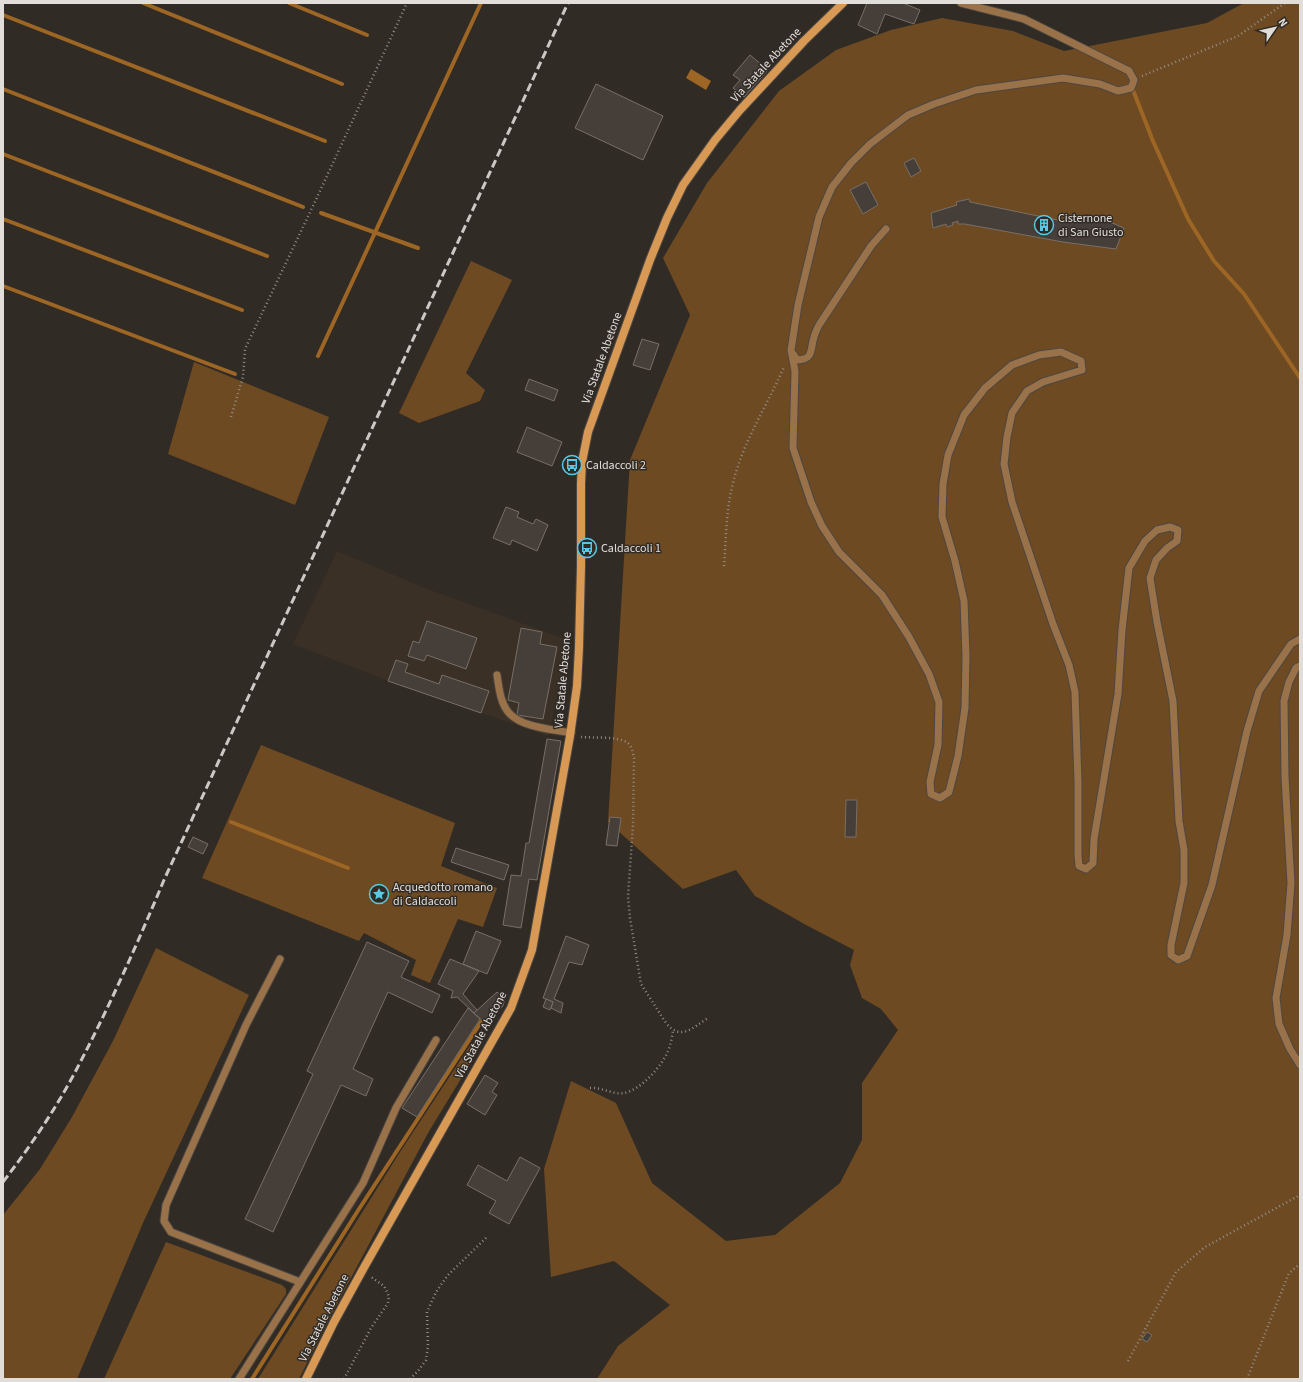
<svg xmlns="http://www.w3.org/2000/svg" width="1303" height="1382" font-family="'Source Sans 3',sans-serif">
<style>
.built{fill:#3b3025}
.green{fill:#6e4a23}
.water{fill:#9d6624}
.lines{fill:none;stroke-linecap:round;stroke-linejoin:round}
.stream{stroke:#9d6624;stroke-width:4}
.building{fill:#463f39;stroke:#776f68}
.lane-casing{stroke:#4d4742;stroke-width:9}
.secondary-casing{stroke:#4d4742;stroke-width:10}
.path{stroke:#918c87;stroke-width:2.5;stroke-dasharray:1 3;stroke-linecap:butt}
.lane{stroke:#99724a;stroke-width:7}
.secondary{stroke:#d89955;stroke-width:8}
.rail{stroke:#ccc8c4;stroke-width:3;stroke-dasharray:8 4;stroke-linecap:butt}
.labels{text-anchor:middle;dominant-baseline:central;stroke-width:3;stroke-linejoin:round;paint-order:stroke}
.street-label{font-size:12px;fill:#e1ddd9;stroke:#312b25}
.poi-label{font-size:12px;fill:#e1ddd9;stroke:#312b25;text-anchor:start}
</style>
<rect width="100%" height="100%" fill="#312b25"/>
<polygon class="built" points="337,551 425,588 568,640 549,736 388,681 293,644"/>
<g class="green">
<polygon points="1244,3 1300,3 1300,1379 597,1379 618,1346 670,1305 614,1261 551,1277 544,1169 571,1081 616,1103 652,1183 726,1241 775,1235 840,1183 862,1140 862,1083 898,1030 881,1009 862,998 850,965 854,950 806,925 755,896 736,870 683,889 608,822 630,460 690,315 663,258 707,183 779,91 836,50 891,30 942,18 1013,31 1064,51 1207,23"/>
<polygon points="471,261 512,280 466,373 485,390 480,401 419,423 399,413"/>
<polygon points="194,362 329,417 295,505 168,454"/>
<polygon points="261,745 455,823 441,866 497,888 483,927 458,919 430,983 411,975 416,960 364,933 359,941 202,878"/>
<polygon points="156,948 249,995 143,1223 77,1379 3,1379 3,1215 40,1169 72,1117 113,1041"/>
<polygon points="471,1044 479,1049 428,1133 326,1325 299,1379 258,1379 400,1152"/>
<polygon points="166,1242 282,1285 286,1289 286,1294 230,1379 104,1379"/>
</g>
<polygon class="water" points="691,69 711,81 706,90 686,78"/>
<g class="lines">
<g class="stream">
<polyline points="143,3 342,84"/>
<polyline points="289,3 367,35"/>
<polyline points="3,15 325,141"/>
<polyline points="3,89 303,207"/>
<polyline points="1133,90 1153,141 1188,219 1214,261 1244,294 1300,378"/>
<polyline points="3,154 267,256"/>
<polyline points="321,213 418,248"/>
<polyline points="3,219 242,310"/>
<polyline points="3,286 235,374"/>
<polyline points="318,356 481,3"/>
<polyline points="231,822 348,868"/>
<polyline points="252,1379 359,1209 481,1022"/>
</g>
</g>
<g class="building">
<polygon points="867,3 903,3 920,10 914,24 885,14 877,34 858,25"/>
<polygon points="750,55 768,70 744,97 733,88 740,80 733,75"/>
<polygon points="596,84 663,116 643,160 575,128"/>
<polygon points="914,158 921,171 911,177 904,163"/>
<polygon points="866,182 878,205 863,214 850,190"/>
<polygon points="969,199 970,202 1067,222 1070,215 1110,222 1124,228 1116,249 1063,242 965,224 958,224 958,221 952,223 953,225 947,227 946,224 933,228 931,213 957,205 956,202"/>
<polygon points="642,339 659,344 650,370 633,365"/>
<polygon points="529,379 558,390 554,401 525,390"/>
<polygon points="527,427 562,442 552,466 517,452"/>
<polygon points="506,507 519,512 517,517 533,524 536,519 548,525 537,551 512,540 510,545 493,538"/>
<polygon points="427,621 477,638 466,669 427,655 424,661 408,656 413,641 419,643"/>
<polygon points="521,628 542,632 540,644 557,647 543,719 517,715 519,703 508,700"/>
<polygon points="396,660 408,664 405,672 439,684 442,675 489,691 481,713 388,681"/>
<polygon points="547,739 561,741 537,880 529,879 521,928 503,925 511,875 521,876 526,843 529,843"/>
<polygon points="846,800 857,800 856,837 845,837"/>
<polygon points="610,817 621,818 617,846 606,845"/>
<polygon points="193,837 208,844 203,854 188,847"/>
<polygon points="456,848 509,865 504,880 451,862"/>
<polygon points="476,931 501,941 487,974 463,964"/>
<polygon points="566,936 589,945 582,965 569,962 554,999 563,1003 561,1013 551,1008 553,1002 543,998"/>
<polygon points="367,942 409,961 401,977 440,995 432,1013 388,992 353,1069 373,1079 366,1096 341,1085 273,1232 245,1219 313,1074 307,1071"/>
<polygon points="450,959 479,971 463,994 477,1010 474,1013 457,997 451,998 453,991 438,984"/>
<polygon points="497,992 505,998 503,1006 484,1022 474,1013"/>
<polygon points="546,999 553,1002 550,1010 543,1007"/>
<polygon points="468,1008 480,1019 417,1117 402,1108"/>
<polygon points="485,1075 498,1083 492,1092 497,1095 485,1115 467,1104"/>
<polygon points="520,1157 540,1168 509,1224 489,1213 496,1201 467,1185 478,1165 507,1181"/>
<polygon points="1147,1332 1152,1335 1147,1342 1142,1339"/>
</g>
<g class="lines">
<defs>
<g id="lane">
<polyline points="961,3 1024,19 1129,71 1134,80 1131,88 1118,91 1100,84 1063,78 976,90 934,104 908,115 870,144 851,163 832,187 819,217 798,305 791,350 795,371 793,448 811,502 822,526 839,552 882,595 909,637 929,674 939,702 938,745 930,782 931,794 940,798 949,792 958,756 965,708 966,656 964,601 955,561 942,517 943,484 948,455 964,415 985,388 1012,365 1039,355 1061,352 1081,361 1082,370 1043,382 1027,391 1012,413 1007,437 1004,464 1012,502 1053,624 1069,665 1075,692 1078,782 1078,855 1079,866 1086,869 1093,863 1094,839 1118,694 1122,630 1129,568 1145,541 1157,530 1170,527 1178,530 1177,541 1167,548 1156,560 1150,578 1157,622 1173,701 1179,821 1184,850 1184,883 1171,945 1171,955 1178,960 1187,956 1212,885 1247,731 1259,691 1291,644 1300,639"/>
<path d="M 793,354 L 797,360 C 814,360 810,349 814,337 C 815,333 817,329 819,325 L 871,246 L 886,229"/>
<polyline points="1300,666 1296,668 1289,682 1284,701 1285,777 1291,883 1287,935 1276,998 1279,1024 1290,1049 1300,1065"/>
<path d="M 497,675 C 499,687 500,703 509,713 C 523,728 552,729 571,733"/>
<polyline points="280,959 246,1025 166,1205 164,1221 171,1232 300,1282"/>
<polyline points="239,1379 363,1183 396,1108 436,1040"/>
</g>
<polyline id="secondary" points="306,1379 334,1322 362,1271 511,1008 532,950 570,736 577,686 579,647 581,566 581,484 582,462 588,432 650,260 667,218 683,185 715,140 740,110 804,41 843,3"/>
</defs>
<use href="#lane" class="lane-casing"/>
<use href="#secondary" class="secondary-casing"/>
<g class="path">
<polyline points="1142,76 1238,36 1285,3"/>
<polyline points="231,417 243,377 245,349 313,206 407,3"/>
<path d="M 724,566 C 726,540 726,513 732,487 C 742,443 766,408 784,367"/>
<path d="M 581,737 C 593,738 618,736 628,743 C 632,747 633,753 634,758 L 633,826 L 628,896 L 630,918 L 641,984 L 666,1023 C 681,1041 692,1028 708,1018"/>
<path d="M 590,1088 C 602,1087 613,1095 624,1093 C 641,1090 662,1066 668,1051 C 671,1044 672,1037 673,1030"/>
<polyline points="1128,1361 1176,1272 1205,1247 1300,1195"/>
<polyline points="344,1379 371,1328 388,1303 389,1296 384,1286 371,1277"/>
<polyline points="410,1379 418,1371 426,1360 428,1346 427,1312 436,1292 448,1275 488,1236"/>
<polyline points="1247,1379 1289,1273 1300,1264"/>
</g>
<use href="#lane" class="lane"/>
<use href="#secondary" class="secondary"/>
<path class="rail" d="M 3,1182 C 29,1148 53,1113 73,1076 C 107,1012 136,947 164,880 L 568,3"/>
</g>
<defs>
<symbol id="building-ring" viewBox="-11 -11 22 22"><circle r="9.5" fill="#312b25" stroke="#58c8e4" stroke-width="1.5"/><path d="M-4-6H4V6H1V3H-1V6H-4ZM-2.5-4.3h1.7v1.8h-1.7ZM.8-4.3h1.7v1.8H.8ZM-2.5-1h1.7V.8h-1.7ZM.8-1h1.7V.8H.8Z" fill="#58c8e4"/></symbol>
<symbol id="bus-ring" viewBox="-11 -11 22 22"><circle r="9.5" fill="#312b25" stroke="#58c8e4" stroke-width="1.5"/><path d="M-5-6H5V4H4V6H2V4H-2V6H-4V4H-5ZM-3.5-4V0h7V-4ZM-3.5 1.2v1.5H-2V1.2ZM2 1.2v1.5H3.5V1.2Z" fill="#58c8e4"/></symbol>
<symbol id="sight-ring" viewBox="-11 -11 22 22"><circle r="9.5" fill="#312b25" stroke="#58c8e4" stroke-width="1.5"/><path d="M0-6L1.8-2.2L6-1.7L2.9 1.2L3.7 5.4L0 3.3L-3.7 5.4L-2.9 1.2L-6-1.7L-1.8-2.2Z" fill="#58c8e4"/></symbol>
</defs>
<g fill-rule="evenodd">
<use href="#building-ring" x="1033" y="214" width="22" height="22"/>
<use href="#bus-ring" x="561" y="454" width="22" height="22"/>
<use href="#bus-ring" x="576" y="537" width="22" height="22"/>
<use href="#sight-ring" x="368" y="883" width="22" height="22"/>
</g>
<g class="labels">
<g class="street-label">
<text transform="translate(766 65) rotate(-47)">Via Statale Abetone</text>
<text transform="translate(602 358) rotate(-70)">Via Statale Abetone</text>
<text transform="translate(563 680) rotate(-85)">Via Statale Abetone</text>
<text transform="translate(481 1035) rotate(-62)">Via Statale Abetone</text>
<text transform="translate(324 1318) rotate(-63)">Via Statale Abetone</text>
</g>
<g class="poi-label">
<text x="1058" y="218">Cisternone<tspan x="1058" dy="14">di San Giusto</tspan></text>
<text x="586" y="465">Caldaccoli 2</text>
<text x="601" y="548">Caldaccoli 1</text>
<text x="393" y="887">Acquedotto romano<tspan x="393" dy="14">di Caldaccoli</tspan></text>
</g>
</g>
<rect width="1303" height="1382" fill="none" stroke="#e1ddd9" stroke-width="8"/>
<g transform="translate(1275 28) rotate(56)" stroke="#312b25" stroke-width="3" paint-order="stroke">
<path d="M0-3L7 15L0 10L-7 15Z" fill="#e1ddd9"/>
<text y="-6" font-size="11" font-weight="bold" text-anchor="middle" fill="#e1ddd9">N</text>
</g>
</svg>
